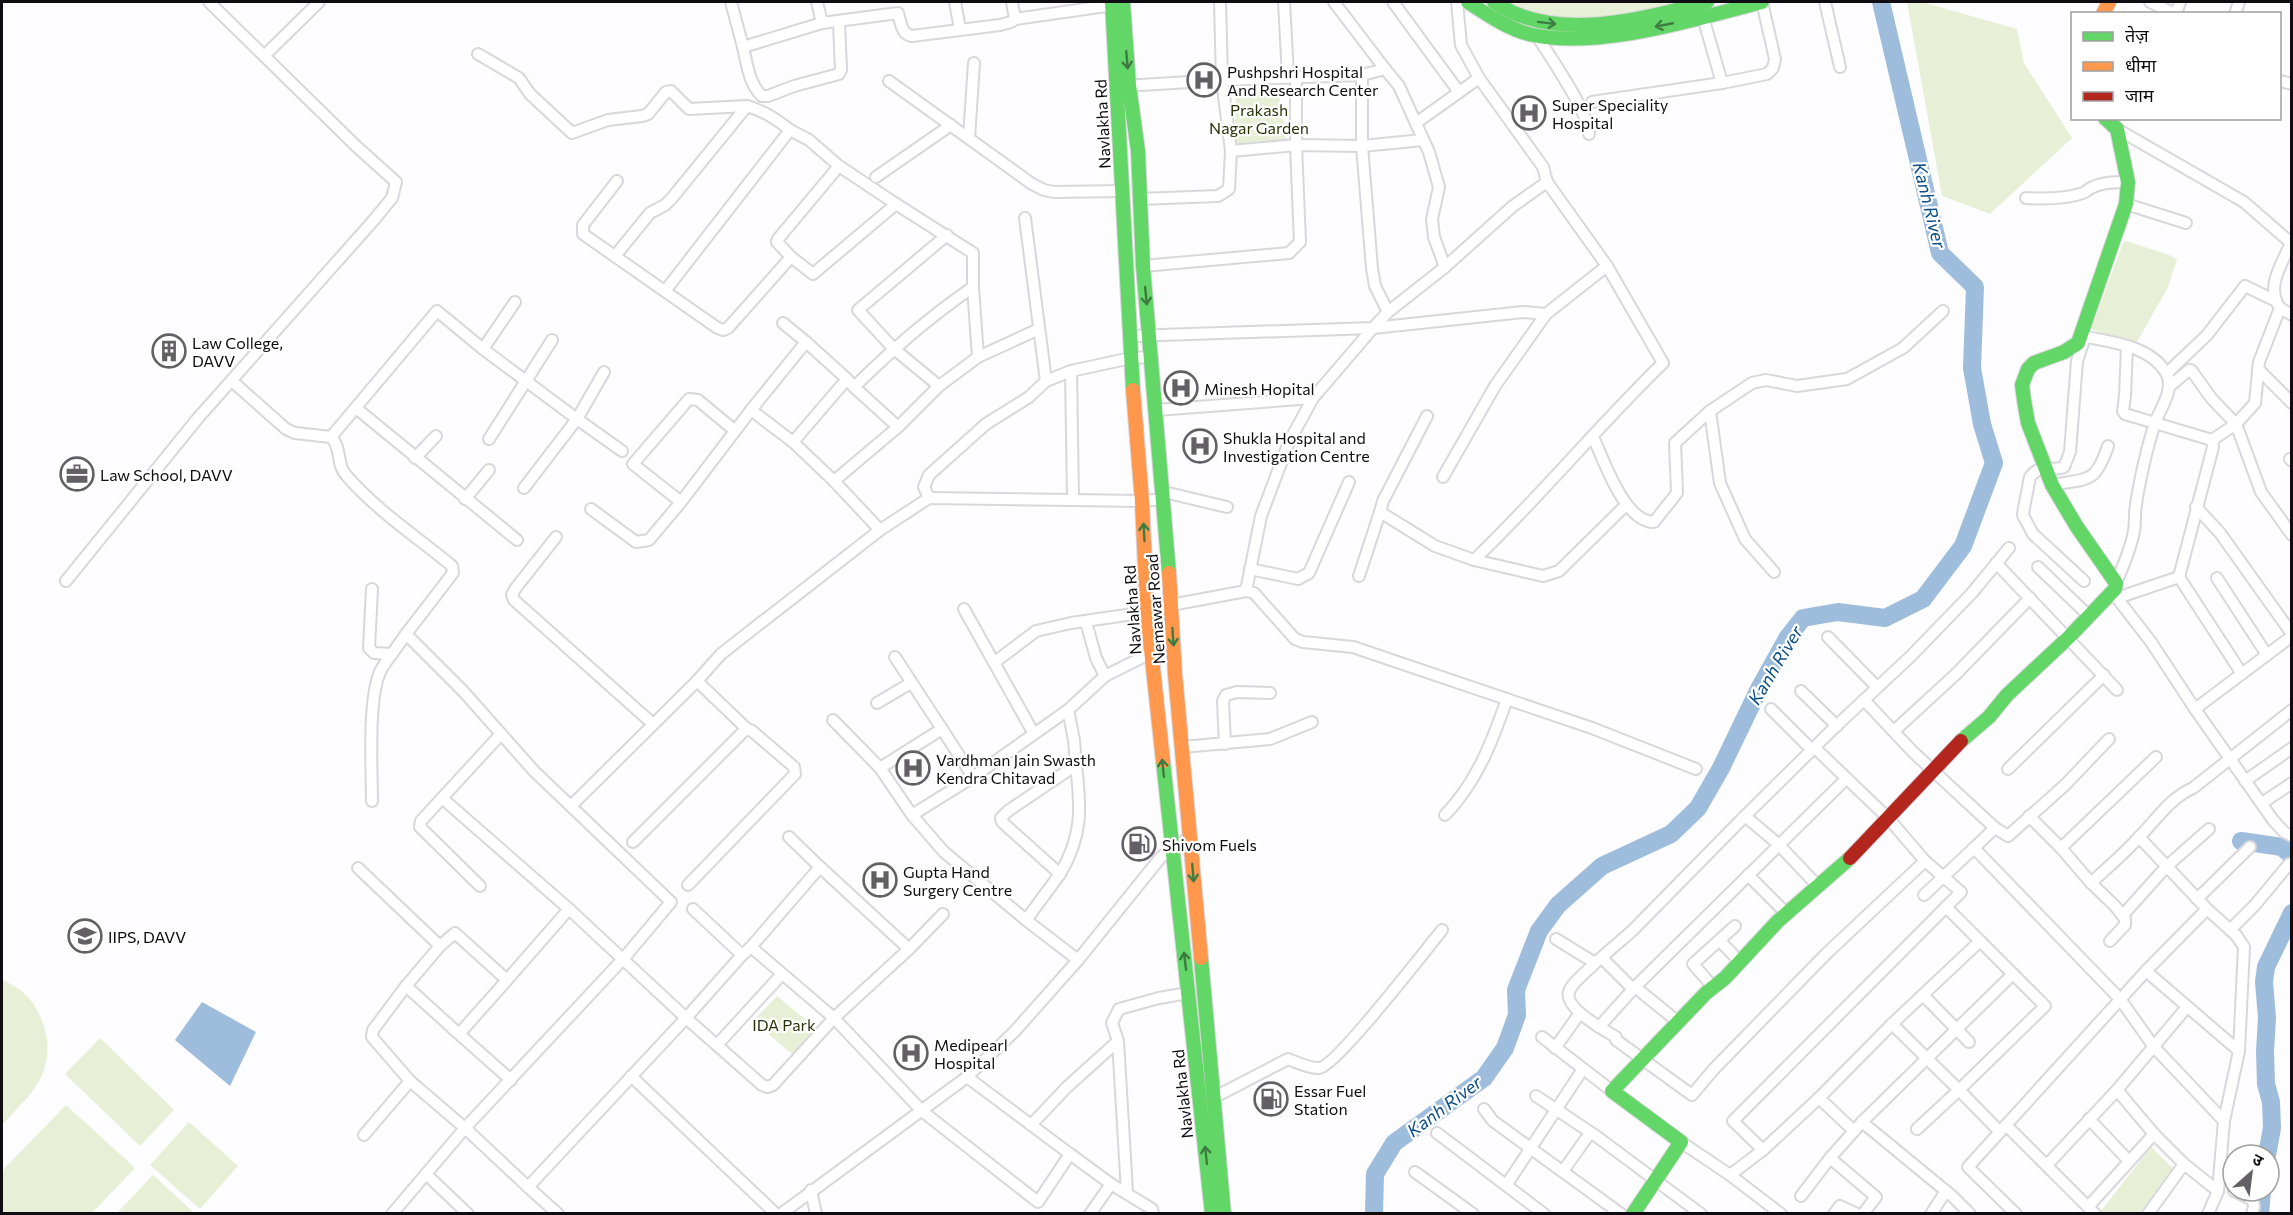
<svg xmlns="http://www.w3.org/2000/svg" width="2293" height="1215" font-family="Commissioner,'Noto Sans Devanagari',sans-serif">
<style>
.green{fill:#e7f0d7}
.water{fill:#9ebcdc}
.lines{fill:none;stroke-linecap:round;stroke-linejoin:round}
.river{stroke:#9ebcdc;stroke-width:18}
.street-casing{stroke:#d9d7db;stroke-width:14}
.fast-casing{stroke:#d9d7db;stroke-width:16}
.slow-casing{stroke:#d9d7db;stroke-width:16}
.jam-casing{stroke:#d9d7db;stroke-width:16}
.street{stroke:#fff;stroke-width:10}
.fast{stroke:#63d668;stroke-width:14}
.slow{stroke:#ff974d;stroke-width:14}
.jam{stroke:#b3261e;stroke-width:14}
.oneway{stroke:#3d7b41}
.labels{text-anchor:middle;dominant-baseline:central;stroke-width:4.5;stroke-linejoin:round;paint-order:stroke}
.poi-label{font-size:16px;fill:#0f0c12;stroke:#fff;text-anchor:start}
.park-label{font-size:16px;fill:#273307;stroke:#fff}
.street-label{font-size:16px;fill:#0f0c12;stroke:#fff}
.water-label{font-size:18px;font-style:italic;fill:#0a4e85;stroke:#fff}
</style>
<rect width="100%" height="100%" fill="#fdfcfe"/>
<g class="green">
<polygon points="1494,2 1707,2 1566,25"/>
<polygon points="1907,2 1922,2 2017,29 2024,63 2072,138 1990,214 1942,196"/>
<polygon points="1278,88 1287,144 1234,149 1236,93"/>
<polygon points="2126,241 2169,255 2177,259 2168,287 2136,344 2091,329 2123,243"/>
<path d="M 2,979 C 9,984 19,988 25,994 C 44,1013 53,1045 44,1070 C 37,1091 16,1109 2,1125 Z"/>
<polygon points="777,996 817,1029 792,1054 753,1021"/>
<polygon points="100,1038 174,1110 140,1146 65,1074"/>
<polygon points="66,1105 135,1168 92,1213 2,1213 2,1171"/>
<polygon points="189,1122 238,1166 200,1209 150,1165"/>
<polygon points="2151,1147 2174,1169 2140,1213 2102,1213 2100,1212"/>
<polygon points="153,1175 192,1211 189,1213 117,1213"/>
</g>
<polygon class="water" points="202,1002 256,1032 230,1086 175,1040"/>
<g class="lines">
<g class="river">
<polyline points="2241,841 2282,847 2292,856"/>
<polyline points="2267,1155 2272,1128 2271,1102 2266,1084 2265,1051 2267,1018 2264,982 2266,967 2292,913"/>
<polyline points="1374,1214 1375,1174 1394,1143 1484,1078 1505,1048 1517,1015 1516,990 1539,931 1558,905 1602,866 1671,834 1698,808 1721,768 1759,689 1788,637 1803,618 1838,612 1885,618 1923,599 1963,546 1994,463 1982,424 1972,368 1975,287 1940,253 1881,2"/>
<polyline points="2260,1214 2262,1191"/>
</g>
<defs>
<g id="street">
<path d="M 731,2 L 743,47 L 822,23 L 898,13 C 901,23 901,34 912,36 L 1000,25 L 1011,22 L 1015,19 L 1012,2"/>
<polyline points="817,2 822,23"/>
<polyline points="955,2 960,29"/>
<path d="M 1220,2 L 1222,80 L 1362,75 L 1385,69 L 1399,86 L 1429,152 L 1439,187 L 1432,219 L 1434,237 L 1445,267 L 1513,206 L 1547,182 L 1607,266 L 1663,363 C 1598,426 1540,497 1474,560 L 1435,546 L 1380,512 L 1383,501 L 1427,416"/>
<polyline points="1284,2 1288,76"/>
<polyline points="1334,2 1385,69"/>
<polyline points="1393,2 1459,92"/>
<polyline points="1457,2 1461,45 1479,78 1543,167 1547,182"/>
<polyline points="1825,2 1840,67"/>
<polyline points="2150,2 2175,14"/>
<polyline points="2176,14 2180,2"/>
<polyline points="2235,14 2239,2"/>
<polyline points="1703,17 1722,83 1767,74 1773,68 1775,59 1762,2"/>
<polyline points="1015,19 1113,5"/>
<path d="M 1537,36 C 1549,55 1590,114 1589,134"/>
<path d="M 743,47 C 747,64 749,84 762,96 L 768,96 L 794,86 L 839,74 L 841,70 L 839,22"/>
<polyline points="478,54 519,78 530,94 572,133 608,120 642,116 648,114 666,92 671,91 689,109 747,106"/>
<polyline points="265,55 319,2"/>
<polyline points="1362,75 1362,146 1372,268 1375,286 1388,312"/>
<polyline points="889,81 1032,184 1044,190 1054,192 1122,191"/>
<polyline points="2280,81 2292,84"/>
<polyline points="1124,86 1222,80 1231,151 1229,189 1218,196 1139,199"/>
<polyline points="1592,102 1722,83"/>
<polyline points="1416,123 1479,78"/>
<path d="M 2117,129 L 2244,202 L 2291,243 C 2282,264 2265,287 2280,308"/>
<polyline points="790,130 809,140 839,166"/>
<polyline points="969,138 974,63"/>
<polyline points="1231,151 1296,145 1296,76"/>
<polygon points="839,166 896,204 813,274 791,257 777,242 778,239"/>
<polyline points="876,177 951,125"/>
<polyline points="617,181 583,225 583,234 716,327 723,330 728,328 791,257"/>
<path d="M 2026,198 C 2044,199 2066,199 2083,193 C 2086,192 2088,189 2091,188 C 2102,182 2116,182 2128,182"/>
<polyline points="896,204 973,253 973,287 978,357 1039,329"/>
<polyline points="2126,204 2186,223"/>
<polyline points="1025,218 1046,381"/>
<path d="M 615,256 L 650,213 L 665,205 L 672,198 L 747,106 C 764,111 776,119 790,130 L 665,291"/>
<polyline points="1143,266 1289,253 1300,242 1296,145 1362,146 1423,140"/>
<polyline points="2292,315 2280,308 2259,362 2255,403 2236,424 2261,492 2292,535"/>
<polyline points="783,323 806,342"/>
<polyline points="1131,336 1373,328 1388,312 1445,267"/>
<path d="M 2082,336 C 2110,342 2148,345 2165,371 C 2175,386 2164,403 2157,418 C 2148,441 2138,487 2135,512 C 2135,518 2135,525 2134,531 C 2131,549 2123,566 2116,583"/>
<polyline points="2127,346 2125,396 2123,411 2125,414 2212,440"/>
<polyline points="483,349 515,302"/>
<polyline points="2258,369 2292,403"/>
<polyline points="1071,371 1073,498"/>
<polyline points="604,372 577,419 622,451"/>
<polyline points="2167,373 2207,335 2245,286 2274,300"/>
<path d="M 232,381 L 286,429 L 295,433 L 331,437 C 342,448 336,464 346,475 C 376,510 417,537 452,566 L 453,573 L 406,634"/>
<polyline points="939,386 978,357"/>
<polyline points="356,408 517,540"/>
<polyline points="1157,410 1313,398"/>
<path d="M 898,427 L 854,387 C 894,348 927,319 973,287"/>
<polyline points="331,437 437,311 483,349 577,419 524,488"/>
<path d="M 1593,437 C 1604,460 1624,522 1654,522 L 1677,493 L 1675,443 L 1710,411"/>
<polyline points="489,439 552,340"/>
<polyline points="793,442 751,410 806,342 847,379"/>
<polyline points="415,458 436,436"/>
<polyline points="2290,459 2292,461"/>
<polyline points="1443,477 1495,386 1546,314 1607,266"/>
<polyline points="834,481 793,442 847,379 852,385"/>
<path d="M 2052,485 C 2089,478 2095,484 2108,446"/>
<polyline points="1164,492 1227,507"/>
<polyline points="929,498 924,487 929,475 986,424 1029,397 1046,381 1071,371 1131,358 1152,357"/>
<polyline points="465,499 489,470"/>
<polyline points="681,502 633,464 689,399 698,400 734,430"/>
<polyline points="2196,507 2220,533 2292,634"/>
<polyline points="591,509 636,542 649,540 681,502 751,410"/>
<polyline points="880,530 834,481 898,427 939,386 893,348 858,310 947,235"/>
<polyline points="556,537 515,589 512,595 514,600 653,724"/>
<polyline points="1474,560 1543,576 1559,571 1626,505"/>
<polyline points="1996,563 2117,690"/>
<polyline points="2038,567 2088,615"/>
<polyline points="1250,569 1298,579 1309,573 1349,482"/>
<polyline points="1774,572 1745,539 1720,483 1710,411 1752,383 1766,380 1797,386 1847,379 1903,348 1943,311"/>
<polyline points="1359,576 1380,512"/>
<polyline points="2179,577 2242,674"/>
<polyline points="2217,578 2267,655"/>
<polyline points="66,581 198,418 373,221 392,198 396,182 356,146 209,2"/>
<path d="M 2084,581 L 2033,534 L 2026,521 L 2023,515 L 2024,508 L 2030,477 C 2043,461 2049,473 2064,467 L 2070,452 L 2077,361 L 2085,337"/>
<polyline points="372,589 369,648 374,653 392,654"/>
<polyline points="1246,591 1261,516 1289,442 1313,398 1373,328 1523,312 1546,314"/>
<polyline points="2116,593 2117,598 2151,642 2195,709 2273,820 2284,832 2292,836"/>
<polyline points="2117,598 2179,577 2213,447 2212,440 2236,424 2212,399 2191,370 2189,370 2170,386"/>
<polyline points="1086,622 1096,658 1105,676 1151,653"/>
<polyline points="1828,637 1877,687"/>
<polyline points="895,657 942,729"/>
<polyline points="995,662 1036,631 1071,623 1147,612 1171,605 1246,591 1254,593 1295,639 1303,642 1353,647 1592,728 1696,769"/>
<polyline points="697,681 747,729"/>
<polyline points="1801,691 1837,726"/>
<polyline points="1864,700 1913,752 1995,828 1974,848 2120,999 2154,1047 2224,1121"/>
<polyline points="877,703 911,683"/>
<polyline points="1771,709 1812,750"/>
<polyline points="2195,709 2292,636"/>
<polyline points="833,720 880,768 912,815 944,852 1026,920 1078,960"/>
<polyline points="1894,731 1955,675 2030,598"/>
<polyline points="1034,734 1068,710"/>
<polyline points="1225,744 1223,701 1226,695 1237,692 1270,693"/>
<polyline points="1183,747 1270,739 1312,722"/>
<polyline points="1815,748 1889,819 1925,861 1961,892 1946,907 2045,1006 1959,1090 2000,1132"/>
<polyline points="880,768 942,729 973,777 1034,734 964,609"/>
<polyline points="2008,769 2104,675"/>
<polyline points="2245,781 2292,748"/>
<polyline points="442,798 569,909 686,1018 742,955"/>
<path d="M 372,801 C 372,770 367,694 382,668 C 389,657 398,646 406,634 L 463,691 L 534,771 L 671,902 L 624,958 L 465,1128 L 410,1081 L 372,1037 L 373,1030 L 406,986"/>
<polyline points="2262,803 2292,783"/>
<polyline points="572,805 697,681 721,654 880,530 929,498 1142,501 1164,499"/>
<polyline points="912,815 973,777"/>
<path d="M 1445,815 C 1477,782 1492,742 1507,699"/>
<path d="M 2029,816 L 2061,848 L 2091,883 C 2108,867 2125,853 2140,836 C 2157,819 2170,798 2193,788 L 2292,710"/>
<polyline points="1995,828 2008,836 2065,785 2109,739"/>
<polyline points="2139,837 2207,909 2236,935 2244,947 2239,1051"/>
<polyline points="633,842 742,733 747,729 752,731 794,767 795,774 688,885"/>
<polyline points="2061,848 2156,757"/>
<polyline points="358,868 440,946"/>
<path d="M 1060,874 C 1083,835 1081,808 1076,765"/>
<polyline points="1748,875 1787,914"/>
<polyline points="2091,883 2115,906 2125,919 2125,925 2110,941"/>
<polyline points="1817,885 1778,844 1745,816 1834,728 1911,656 1972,593 2009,548"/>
<polyline points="480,886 420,827 421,821 501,734"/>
<polyline points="1924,895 1974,848"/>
<polyline points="2197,899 2250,847"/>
<polyline points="693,909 742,955 751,947 834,1018 922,1111 1038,1202 1070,1154 967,1077"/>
<polyline points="2123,915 2166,867 2209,829"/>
<polyline points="1026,920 1060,874 1002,822 1001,818 1008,811 1076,765 1074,740 1068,710 1105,676"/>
<polyline points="2230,930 2255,905 2289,864"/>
<polyline points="1556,939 1595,963 1632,931 1745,816"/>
<polyline points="1720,941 1740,962"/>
<polyline points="751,947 820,867 789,837"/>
<polyline points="909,949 943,914"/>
<polyline points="1602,958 1633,989"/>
<path d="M 1595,963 C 1588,971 1572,982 1569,992 C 1564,1008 1604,1030 1616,1037 L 1616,1040 L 1692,1095 L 1713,1070 L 1826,954 L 1925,861"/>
<polyline points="2146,971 2239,1051 2224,1121 2218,1191 2208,1214"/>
<polyline points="507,980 569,909"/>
<polyline points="1635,987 1678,1022"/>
<polyline points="1713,987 1693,964 1735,926"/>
<polyline points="1923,995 1969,1042"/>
<polyline points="1892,1024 1959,1090 1917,1129"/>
<polyline points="1599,1027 1635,987 1846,779"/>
<polyline points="459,1034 406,986 440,946 455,933 507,980 459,1034 511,1080"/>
<polyline points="1542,1037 1612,1091"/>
<polyline points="717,1045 782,974"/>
<polyline points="1555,1048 1580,1013"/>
<polyline points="631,1076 776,1214"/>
<polyline points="2117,1090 2154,1134 2184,1164"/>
<polyline points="1536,1096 1596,1136 1701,1214"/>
<path d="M 1213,1098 L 1288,1059 C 1296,1062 1310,1069 1319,1068 C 1335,1067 1426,950 1442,930"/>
<polyline points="1819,1098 1892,1024 1980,941"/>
<polyline points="1484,1109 1493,1121 1621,1214"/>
<polyline points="2089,1119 2129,1161"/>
<polyline points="1862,1122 1952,1196 1970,1214"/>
<polyline points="1031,1125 1067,1087 1118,1041"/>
<polyline points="2006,1125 2095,1214"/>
<polyline points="1437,1133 1544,1214"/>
<polyline points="364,1135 410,1081"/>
<polyline points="1681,1142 1730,1175 1763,1150 1819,1098 1854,1131"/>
<polyline points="1763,1150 1733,1121 1946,907"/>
<polyline points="1070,1154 1111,1184 1152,1209 1153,1214"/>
<polyline points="1830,1158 1876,1197 1863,1214"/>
<polyline points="2047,1165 2117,1090 2187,1007"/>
<polyline points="1563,1171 1590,1133"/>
<polyline points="1415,1172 1473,1214"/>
<polyline points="426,1174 468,1214"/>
<polyline points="1730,1175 1781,1214"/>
<polyline points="1507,1184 1583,1069"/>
<polyline points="528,1187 558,1214"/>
<polyline points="811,1190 816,1214"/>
<polyline points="2234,1191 2253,1200 2254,1207 2252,1214"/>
<polyline points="1127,1192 1118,1041 1112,1023 1119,1009 1159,998 1188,993"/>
<polyline points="1801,1196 1830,1158 1862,1122 2013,974"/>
<polyline points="2088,1207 2154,1134"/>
<polyline points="392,1214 465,1128 528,1187 686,1018 762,1085 767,1087 773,1085 834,1018 909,949 820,867"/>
<polyline points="781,1214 967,1077 1015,1031 1078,960 1161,857 1189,837"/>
<polyline points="1090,1214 1111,1184"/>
<polyline points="1834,1214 1840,1206 1857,1214"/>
<polyline points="1931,1214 1946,1191"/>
<polyline points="2016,1214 1968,1167 2146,971 2207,909"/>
<polyline points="2148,1214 2184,1164 2218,1191"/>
</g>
<g id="fast">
<polyline points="1112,2 1133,390"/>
<polyline points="1123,2 1129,85 1138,151 1143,266 1169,573"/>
<path d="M 1468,2 C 1488,15 1509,30 1533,35 C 1601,49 1695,19 1762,2"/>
<path d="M 1494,2 C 1553,43 1643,20 1707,2"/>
<polyline points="1961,741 1989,717 2007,695 2068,638 2115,589 2116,583 2077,527 2052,485 2028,423 2024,400 2022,385 2028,369 2034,363 2064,352 2078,343 2126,204 2128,182 2117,129 2105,118"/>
<polyline points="1163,761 1212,1214"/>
<polyline points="1201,958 1224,1214"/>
<polyline points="1633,1214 1681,1142 1612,1091 1706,993 1725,978 1778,921 1850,858"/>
</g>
<g id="slow">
<polyline points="2103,14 2109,2"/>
<polyline points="1133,390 1142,501 1147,612 1163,761"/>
<polyline points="1169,573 1175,674 1201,958"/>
</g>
<polyline id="jam" points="1850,858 1961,741"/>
</defs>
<use href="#street" class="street-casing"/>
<use href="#fast" class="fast-casing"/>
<use href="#slow" class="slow-casing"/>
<use href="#jam" class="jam-casing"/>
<use href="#street" class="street"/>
<use href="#fast" class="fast"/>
<use href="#slow" class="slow"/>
<use href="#jam" class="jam"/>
</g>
<defs><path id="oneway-shaft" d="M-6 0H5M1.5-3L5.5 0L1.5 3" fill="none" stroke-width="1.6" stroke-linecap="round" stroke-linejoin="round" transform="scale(1.5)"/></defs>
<g class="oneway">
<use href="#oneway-shaft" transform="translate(1547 23) rotate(7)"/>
<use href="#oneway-shaft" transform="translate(1664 25) rotate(169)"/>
<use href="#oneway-shaft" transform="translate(1127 60) rotate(85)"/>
<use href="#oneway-shaft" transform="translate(1146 296) rotate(84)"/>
<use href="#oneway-shaft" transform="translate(1144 532) rotate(-93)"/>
<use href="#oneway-shaft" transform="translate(1173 637) rotate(86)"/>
<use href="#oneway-shaft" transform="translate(1163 768) rotate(-96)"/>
<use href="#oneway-shaft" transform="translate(1193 873) rotate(85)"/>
<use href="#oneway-shaft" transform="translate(1185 961) rotate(-97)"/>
<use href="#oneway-shaft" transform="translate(1206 1155) rotate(-96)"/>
</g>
<defs>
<symbol id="hospital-ring" viewBox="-11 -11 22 22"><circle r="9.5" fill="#fff" stroke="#626065" stroke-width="1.5"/><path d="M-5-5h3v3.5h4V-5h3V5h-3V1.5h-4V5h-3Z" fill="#626065"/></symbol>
<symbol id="building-ring" viewBox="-11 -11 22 22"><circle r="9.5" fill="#fff" stroke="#626065" stroke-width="1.5"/><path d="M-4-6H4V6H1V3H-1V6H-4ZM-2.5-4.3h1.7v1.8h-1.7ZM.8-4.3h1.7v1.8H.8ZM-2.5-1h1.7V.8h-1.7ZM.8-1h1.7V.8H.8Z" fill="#626065"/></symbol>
<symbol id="office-ring" viewBox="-11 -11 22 22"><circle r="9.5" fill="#fff" stroke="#626065" stroke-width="1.5"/><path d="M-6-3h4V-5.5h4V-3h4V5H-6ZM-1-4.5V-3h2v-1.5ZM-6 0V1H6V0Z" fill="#626065"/></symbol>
<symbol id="fuel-ring" viewBox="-11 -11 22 22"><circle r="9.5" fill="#fff" stroke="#626065" stroke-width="1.5"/><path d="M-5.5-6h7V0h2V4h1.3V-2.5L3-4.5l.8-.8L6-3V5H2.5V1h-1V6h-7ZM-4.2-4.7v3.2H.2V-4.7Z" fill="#626065"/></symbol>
<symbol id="university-ring" viewBox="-11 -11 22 22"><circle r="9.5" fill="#fff" stroke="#626065" stroke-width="1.5"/><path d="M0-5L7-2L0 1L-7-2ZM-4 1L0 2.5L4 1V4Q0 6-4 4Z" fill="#626065"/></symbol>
</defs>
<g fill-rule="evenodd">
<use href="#hospital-ring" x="1185" y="61" width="38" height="38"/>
<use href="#hospital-ring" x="1510" y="94" width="38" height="38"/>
<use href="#building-ring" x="150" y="332" width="38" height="38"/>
<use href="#hospital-ring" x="1162" y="369" width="38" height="38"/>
<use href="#hospital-ring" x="1181" y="427" width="38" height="38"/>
<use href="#office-ring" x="58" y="455" width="38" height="38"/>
<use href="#hospital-ring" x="894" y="749" width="38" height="38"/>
<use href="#fuel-ring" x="1120" y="825" width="38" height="38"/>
<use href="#hospital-ring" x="861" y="861" width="38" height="38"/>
<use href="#university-ring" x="66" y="917" width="38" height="38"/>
<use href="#hospital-ring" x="892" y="1034" width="38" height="38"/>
<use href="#fuel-ring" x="1252" y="1080" width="38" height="38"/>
</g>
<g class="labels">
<g class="poi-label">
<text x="1227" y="71">Pushpshri Hospital<tspan x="1227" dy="18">And Research Center</tspan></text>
<text x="1552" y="104">Super Speciality<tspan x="1552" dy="18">Hospital</tspan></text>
<text x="192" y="342">Law College,<tspan x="192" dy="18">DAVV</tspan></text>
<text x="1204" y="388">Minesh Hopital</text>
<text x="1223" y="437">Shukla Hospital and<tspan x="1223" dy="18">Investigation Centre</tspan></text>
<text x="100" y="474">Law School, DAVV</text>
<text x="936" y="759">Vardhman Jain Swasth<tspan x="936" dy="18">Kendra Chitavad</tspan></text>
<text x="1162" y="844">Shivom Fuels</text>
<text x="903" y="871">Gupta Hand<tspan x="903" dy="18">Surgery Centre</tspan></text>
<text x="108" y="936">IIPS, DAVV</text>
<text x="934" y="1044">Medipearl<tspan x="934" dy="18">Hospital</tspan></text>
<text x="1294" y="1090">Essar Fuel<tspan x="1294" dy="18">Station</tspan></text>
</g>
<g class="park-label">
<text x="1259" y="109">Prakash<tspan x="1259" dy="18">Nagar Garden</tspan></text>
<text x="784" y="1024">IDA Park</text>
</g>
<g class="street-label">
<text transform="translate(1102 124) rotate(-93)">Navlakha Rd</text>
<text transform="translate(1155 609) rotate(-94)">Nemawar Road</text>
<text transform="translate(1132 610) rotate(-94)">Navlakha Rd</text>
<text transform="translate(1182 1094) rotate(-96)">Navlakha Rd</text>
</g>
<g class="water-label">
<text transform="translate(1930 205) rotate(76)">Kanh River</text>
<text transform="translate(1775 665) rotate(-59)">Kanh River</text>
<text transform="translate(1444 1106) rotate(-37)">Kanh River</text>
</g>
</g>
<rect width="2293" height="1215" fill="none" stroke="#0f0c12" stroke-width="6"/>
<rect x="2071" y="12" width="210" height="108" fill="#ffffff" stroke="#9f9ea0" stroke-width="1.5"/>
<rect x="2083" y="32" width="30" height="9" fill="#63d668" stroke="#9f9ea0" stroke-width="1.5"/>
<text x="2125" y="42" font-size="18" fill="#0f0c12">तेज़</text>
<rect x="2083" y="62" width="30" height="9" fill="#ff974d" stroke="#9f9ea0" stroke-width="1.5"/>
<text x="2125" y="72" font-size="18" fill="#0f0c12">धीमा</text>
<rect x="2083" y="92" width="30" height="9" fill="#b3261e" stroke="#9f9ea0" stroke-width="1.5"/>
<text x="2125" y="102" font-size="18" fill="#0f0c12">जाम</text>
<g transform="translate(2251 1173) rotate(28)"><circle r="28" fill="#ffffff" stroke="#9f9ea0" stroke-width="1.5"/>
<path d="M0-4.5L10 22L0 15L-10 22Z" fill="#626065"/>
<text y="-9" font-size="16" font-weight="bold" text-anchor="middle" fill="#0f0c12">उ</text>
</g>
</svg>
